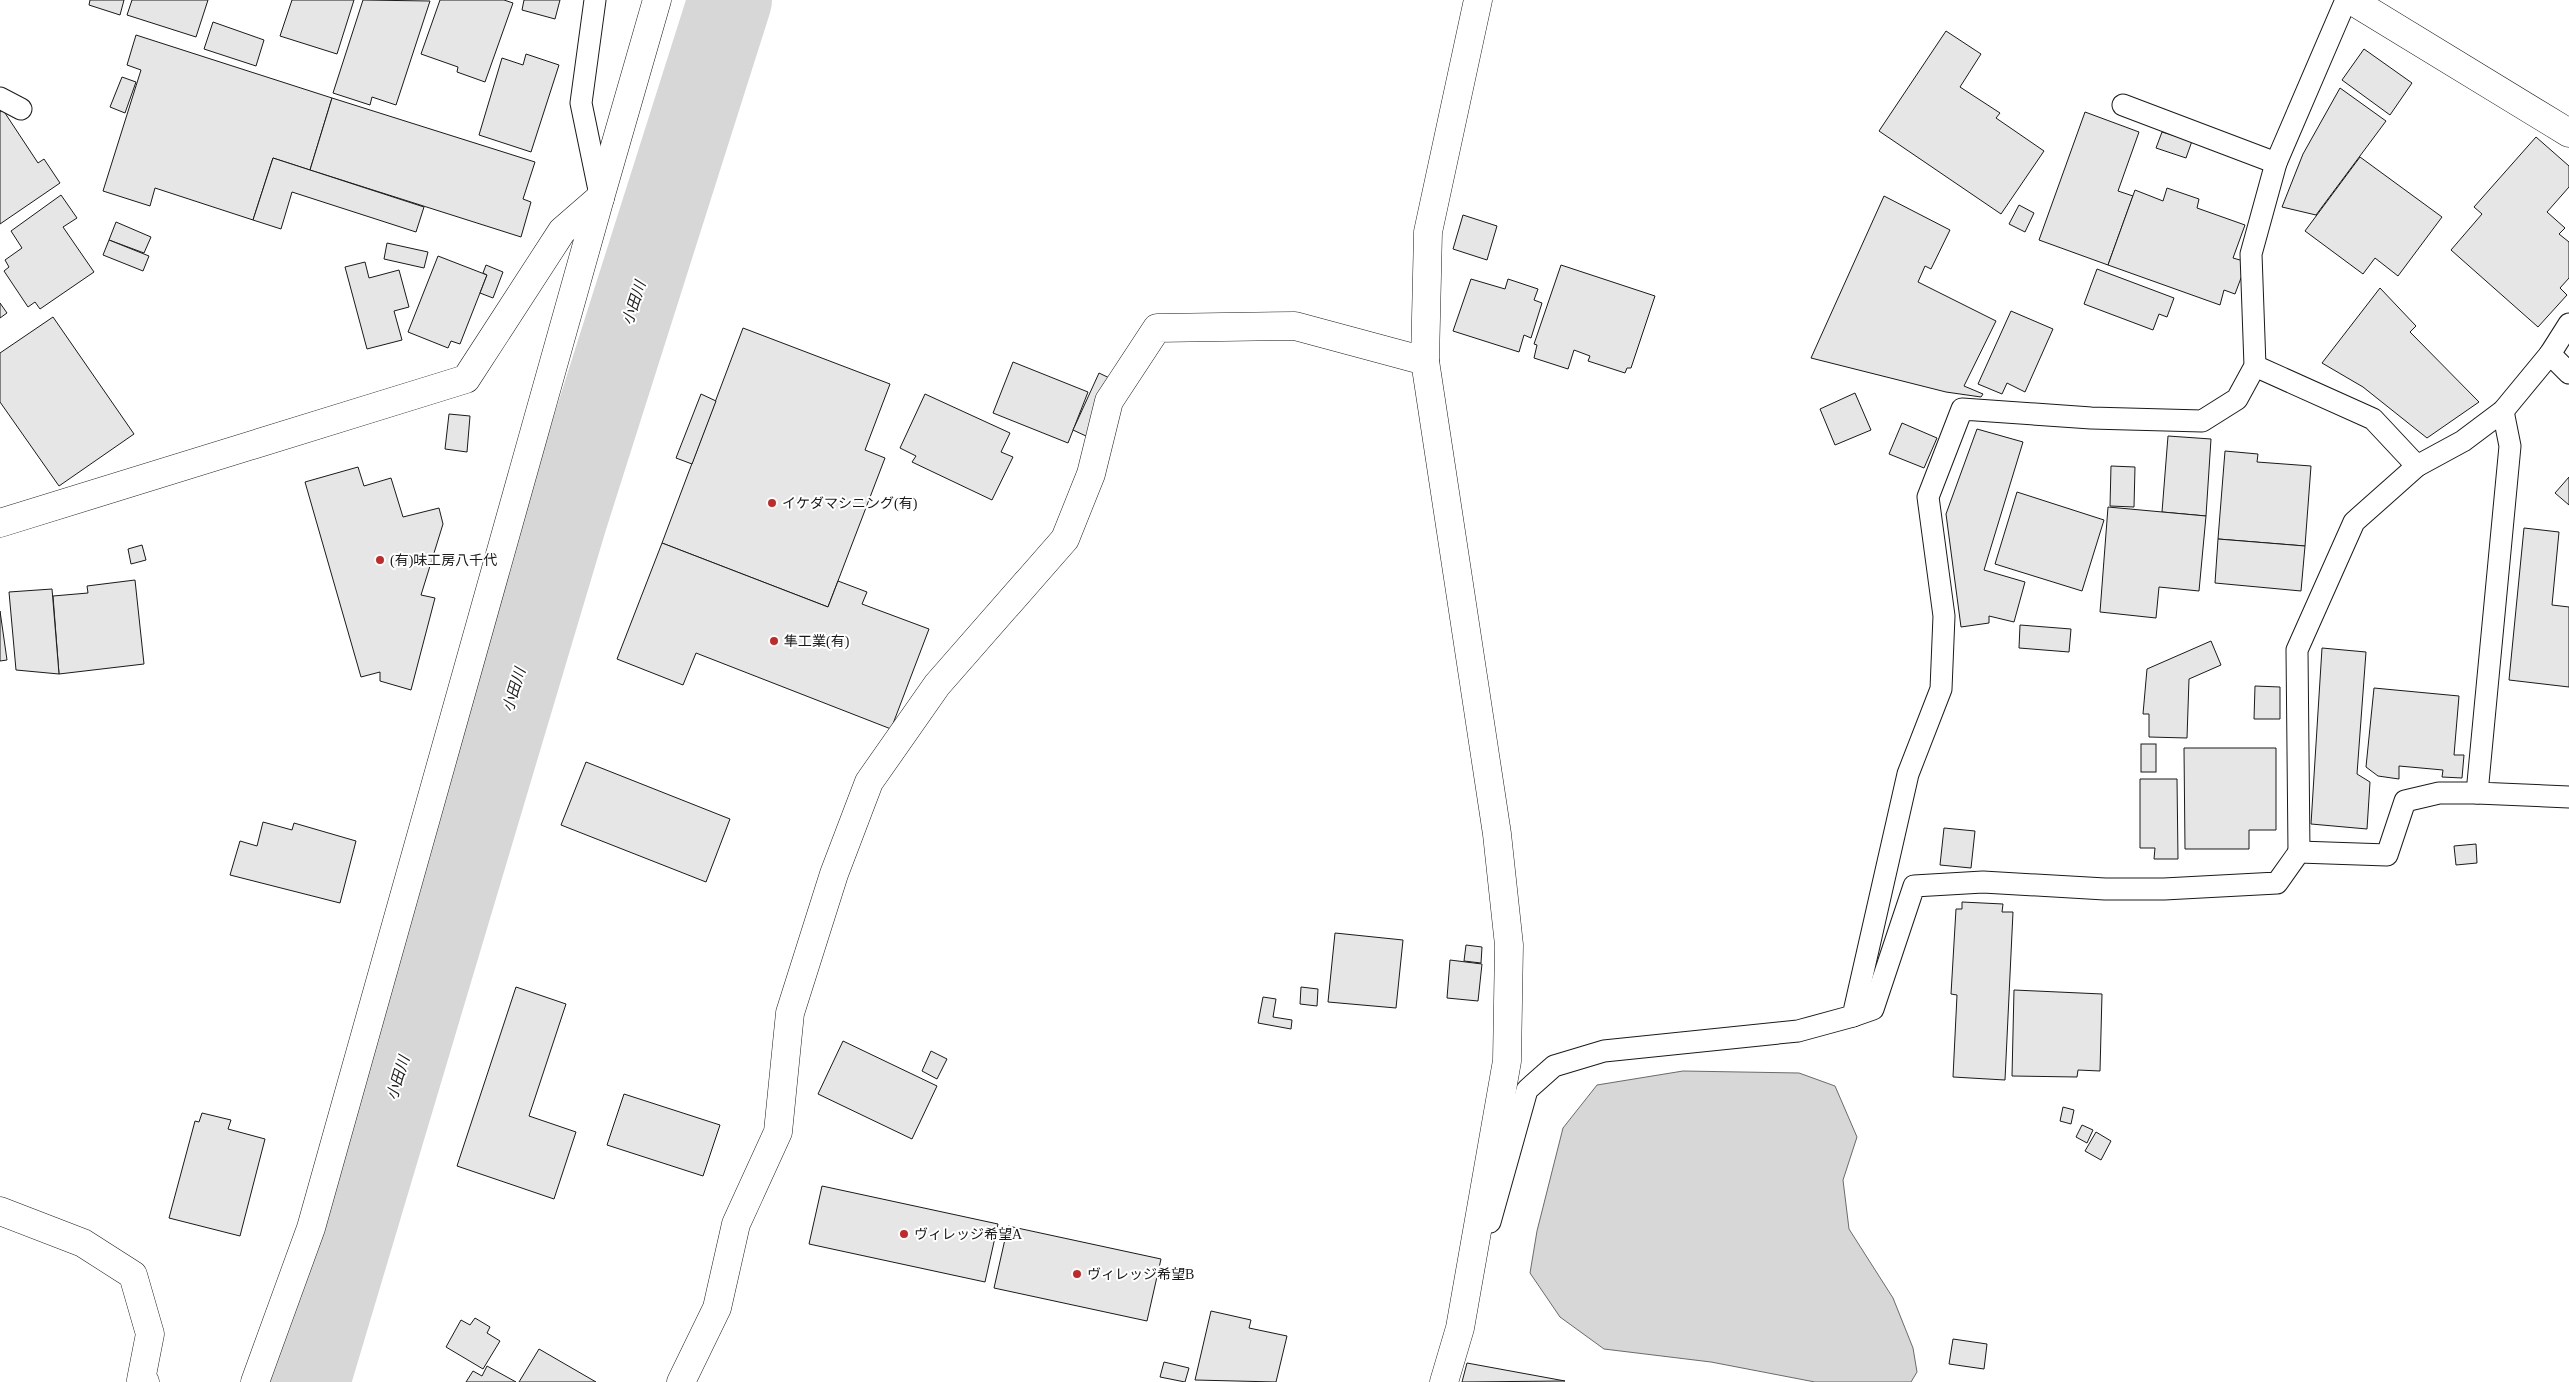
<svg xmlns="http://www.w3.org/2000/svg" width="2569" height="1382" font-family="'Times New Roman','Noto Sans JP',serif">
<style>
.water{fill:#d7d7d7;stroke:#6a6a6a}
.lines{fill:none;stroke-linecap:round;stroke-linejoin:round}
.river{stroke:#d7d7d7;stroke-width:84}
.building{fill:#e6e6e6;stroke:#1a1a1a}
.lane-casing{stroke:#1a1a1a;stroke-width:23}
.street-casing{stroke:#1a1a1a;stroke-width:29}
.lane{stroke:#fff;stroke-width:21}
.street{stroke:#fff;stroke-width:28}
.poi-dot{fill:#c62828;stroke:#fff;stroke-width:2}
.labels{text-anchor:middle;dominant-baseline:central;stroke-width:4;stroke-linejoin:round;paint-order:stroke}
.poi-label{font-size:14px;fill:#1a1a1a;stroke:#fff;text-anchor:start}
.water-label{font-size:15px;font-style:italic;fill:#1a1a1a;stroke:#fff}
</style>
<rect width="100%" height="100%" fill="#fff"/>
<polygon class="water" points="1683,1071 1799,1073 1835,1086 1857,1137 1843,1180 1849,1229 1893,1298 1913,1348 1917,1372 1911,1382 1815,1382 1711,1362 1604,1349 1560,1317 1530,1273 1537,1231 1563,1128 1597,1085"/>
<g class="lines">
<polyline class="river" points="308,1382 565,520 730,0"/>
</g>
<g class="building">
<polygon points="90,0 124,0 120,15 89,5"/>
<polygon points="132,0 208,0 196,37 127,15"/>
<polygon points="292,0 354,0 337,54 280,36"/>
<polygon points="363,0 430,1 396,105 372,97 370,105 333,93"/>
<polygon points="440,0 504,0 513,3 485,82 457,72 458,67 421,54"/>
<polygon points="524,0 560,0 555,19 522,10"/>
<polygon points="213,22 264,40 256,66 204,49"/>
<polygon points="1946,31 1981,54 1960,87 2000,113 1996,118 2044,151 2001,214 1879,131"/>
<polygon points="136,35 332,98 310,170 273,158 253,220 155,188 150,206 103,191 141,70 127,65"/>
<polygon points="2364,49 2412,83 2390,115 2342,80"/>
<polygon points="526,54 559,65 531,152 479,135 502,58 523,65"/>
<polygon points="122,77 136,82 125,113 110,107"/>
<polygon points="2340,88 2386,121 2316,215 2282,207 2303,154"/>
<polygon points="332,98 535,162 523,199 531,202 521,237 310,170"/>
<polygon points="3,110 38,163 44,159 60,183 0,224 0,112"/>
<polygon points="2085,112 2139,132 2118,191 2133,196 2108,265 2039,240"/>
<polygon points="2162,132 2192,141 2186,158 2156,148"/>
<polygon points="2536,137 2569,166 2569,187 2547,212 2565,228 2559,234 2569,242 2569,278 2560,288 2567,295 2538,327 2451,250 2482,214 2474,207"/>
<polygon points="2360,157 2442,217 2398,276 2375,258 2363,274 2305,231"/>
<polygon points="273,158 424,207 416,232 292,192 281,229 253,220"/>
<polygon points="2167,188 2199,199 2197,208 2245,225 2233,258 2247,262 2235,294 2224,290 2220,305 2108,265 2135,190 2163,201"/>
<polygon points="61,195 77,218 63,227 94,272 40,309 35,302 28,307 4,271 9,267 5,260 22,248 11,231"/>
<polygon points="1884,196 1950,230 1931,269 1925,266 1918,282 1996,321 1964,386 1983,394 1981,397 1946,392 1811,358"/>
<polygon points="2019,205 2034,213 2025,232 2009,224"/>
<polygon points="1463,215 1497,226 1487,260 1453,249"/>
<polygon points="116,222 151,237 144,253 109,240"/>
<polygon points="109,240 149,256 143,271 103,255"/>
<polygon points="387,243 428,252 424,268 384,259"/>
<polygon points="438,256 487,275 460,344 451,341 448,348 408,332"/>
<polygon points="365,262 369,278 399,270 409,307 394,311 402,340 367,349 345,267"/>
<polygon points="486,265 503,272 493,298 480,293 487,275 483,273"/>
<polygon points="1561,265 1655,296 1631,368 1627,368 1625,373 1588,361 1590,356 1574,350 1568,369 1534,358 1537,345 1534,344"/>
<polygon points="2097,269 2174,298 2167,317 2159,314 2153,330 2084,304"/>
<polygon points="1471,279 1505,289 1508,279 1538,289 1534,300 1542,303 1531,338 1524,335 1519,352 1453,331"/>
<polygon points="2380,288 2416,326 2410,332 2479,402 2427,438 2363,387 2322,363"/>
<polygon points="0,303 7,313 0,318"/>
<polygon points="2011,311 2053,329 2025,392 2007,383 2002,394 1978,384"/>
<polygon points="53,317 134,434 59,486 0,402 0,353"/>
<polygon points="743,328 890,384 865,450 885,458 828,607 662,543"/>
<polygon points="1013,362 1088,392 1068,443 993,413"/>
<polygon points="1099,373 1124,385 1099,442 1073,430"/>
<polygon points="1855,393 1871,430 1835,445 1820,409"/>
<polygon points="701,394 716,401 692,464 676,458"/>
<polygon points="925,394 1010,433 1001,452 1013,457 992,500 912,462 916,456 900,448"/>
<polygon points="449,414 470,416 467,452 445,449"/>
<polygon points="1902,423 1937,438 1924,468 1889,454"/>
<polygon points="1977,429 2023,442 1984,570 2025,582 2014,622 1989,616 1989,623 1961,627 1946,514"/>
<polygon points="2168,436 2211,439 2206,516 2162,512"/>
<polygon points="2225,451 2258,454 2257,462 2311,466 2305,546 2218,539"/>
<polygon points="2111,466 2135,467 2134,507 2110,506"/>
<polygon points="358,467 364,486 391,478 403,517 439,508 443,524 421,595 435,598 411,690 380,681 380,672 361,677 305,482"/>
<polygon points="2569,477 2569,505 2555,493"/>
<polygon points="2017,492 2104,520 2082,591 1995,564"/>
<polygon points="2108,507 2206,516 2199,591 2159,587 2156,618 2100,612"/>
<polygon points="2524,528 2559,532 2552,605 2569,607 2569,687 2509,680"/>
<polygon points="2218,539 2305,546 2301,591 2215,583"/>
<polygon points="662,543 828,607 838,581 867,592 862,604 929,629 891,729 696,653 683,685 617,659"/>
<polygon points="142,545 146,560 131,564 128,549"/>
<polygon points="135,580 144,664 59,674 53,596 88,593 87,586"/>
<polygon points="52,589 59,674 16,670 9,592"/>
<polygon points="0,611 7,660 0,661"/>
<polygon points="2020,625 2071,629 2069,652 2019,648"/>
<polygon points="2211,641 2221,665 2189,679 2187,738 2149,737 2149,714 2143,714 2147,669"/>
<polygon points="2322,648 2366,652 2357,774 2370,782 2367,829 2311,824"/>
<polygon points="2255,686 2280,687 2280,719 2254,719"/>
<polygon points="2374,688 2459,696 2454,755 2464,755 2462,778 2442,777 2443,770 2399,766 2399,779 2378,776 2366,767"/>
<rect x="2141" y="744" width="15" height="28"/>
<polygon points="2184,748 2276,748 2276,830 2249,830 2249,849 2185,849"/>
<polygon points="586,762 730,819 706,882 561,825"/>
<polygon points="2140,779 2177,779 2178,859 2154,859 2155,848 2140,848"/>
<polygon points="263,822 292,830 294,823 356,841 340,903 230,875 240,841 257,846"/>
<polygon points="1944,828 1975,831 1971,868 1940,865"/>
<polygon points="2476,844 2477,863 2456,865 2454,846"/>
<polygon points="1962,902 2003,904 2002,912 2013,912 2005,1080 1953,1077 1957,995 1951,994 1956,909 1962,909"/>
<polygon points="1335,933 1403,940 1396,1008 1328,1002"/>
<polygon points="1466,945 1482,947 1481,963 1464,961"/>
<polygon points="1450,960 1482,964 1478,1001 1447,998"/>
<polygon points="516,987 566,1004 529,1116 576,1132 554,1199 457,1166"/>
<polygon points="1301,987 1318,989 1317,1006 1300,1004"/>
<polygon points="2014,990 2102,994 2100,1071 2078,1070 2077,1077 2012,1076"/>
<polygon points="1263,997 1276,999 1273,1017 1292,1020 1291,1029 1258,1023"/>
<polygon points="843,1041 937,1086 912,1139 818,1094"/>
<polygon points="931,1051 947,1059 937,1079 922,1071"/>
<polygon points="624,1094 720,1125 703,1176 607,1145"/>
<polygon points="2063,1107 2074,1110 2071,1124 2060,1121"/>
<polygon points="202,1113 231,1120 228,1129 265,1139 240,1236 169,1218 195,1121 199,1122"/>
<polygon points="2082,1125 2093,1130 2087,1143 2076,1137"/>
<polygon points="2096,1132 2111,1141 2101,1160 2085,1151"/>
<polygon points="822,1186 998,1224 985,1282 809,1244"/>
<polygon points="1008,1226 1161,1259 1147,1321 994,1288"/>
<polygon points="1211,1311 1251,1320 1249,1328 1287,1336 1276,1382 1195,1380"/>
<polygon points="475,1318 490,1327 487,1333 500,1341 483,1369 446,1347 461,1320 470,1325"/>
<polygon points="1953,1339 1987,1344 1984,1369 1949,1364"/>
<polygon points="539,1349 596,1382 519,1382"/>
<polygon points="1164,1362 1189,1368 1185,1382 1160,1377"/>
<polygon points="1467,1363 1565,1381 1462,1382"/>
<polygon points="487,1366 516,1382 466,1382 473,1371 482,1376"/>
</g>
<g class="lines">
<defs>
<g id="lane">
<polyline points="595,0 581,103 600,195"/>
<polyline points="0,98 21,109"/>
<polyline points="2123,105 2276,163"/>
<polyline points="2550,354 2569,373"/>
<polyline points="2255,366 2373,419 2417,466"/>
<polyline points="2503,411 2510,446 2477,793 2569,797"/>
<polyline points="2299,852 2297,650 2354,522 2417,466 2463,441 2503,411 2550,354 2569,324"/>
<polyline points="1853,1016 1873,1009 1914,886 1983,882 2105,889 2164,889 2277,883 2299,852 2387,855 2405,801 2439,793 2477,793"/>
<polyline points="1490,1222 1527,1090 1554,1066 1604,1051 1798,1031 1853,1016 1908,774 1941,689 1944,616 1928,497 1962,409 2091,418 2202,421 2237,399 2255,366 2251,254 2276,163 2346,0"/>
</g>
<g id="street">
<polyline points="2351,0 2569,133"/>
<polyline points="0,523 466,379 562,231 600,198 657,0"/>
<polyline points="0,1211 83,1243 133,1275 150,1334 141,1380 145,1382"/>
<polyline points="255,1382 311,1228 600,198"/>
<polyline points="681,1382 717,1308 736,1224 778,1132 790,1013 834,874 869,782 937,685 1065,539 1091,474 1109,401 1157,328 1295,326 1425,361"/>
<polyline points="1444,1382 1460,1328 1507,1061 1509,945 1497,834 1425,361 1428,232 1478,0"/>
</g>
</defs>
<use href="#lane" class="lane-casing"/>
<use href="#street" class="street-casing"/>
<use href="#lane" class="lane"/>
<use href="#street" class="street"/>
</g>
<g class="poi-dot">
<circle cx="772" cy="503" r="5"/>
<circle cx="380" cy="560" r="5"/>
<circle cx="774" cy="641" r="5"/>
<circle cx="904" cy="1234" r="5"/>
<circle cx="1077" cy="1274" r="5"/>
</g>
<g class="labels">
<g class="poi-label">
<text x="782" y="503">イケダマシニング(有)</text>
<text x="390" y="560">(有)味工房八千代</text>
<text x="784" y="641">隼工業(有)</text>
<text x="914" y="1234">ヴィレッジ希望A</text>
<text x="1087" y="1274">ヴィレッジ希望B</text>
</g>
<g class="water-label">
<text transform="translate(634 303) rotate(-72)">小田川</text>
<text transform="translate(514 690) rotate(-73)">小田川</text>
<text transform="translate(398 1078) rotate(-73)">小田川</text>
</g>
</g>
</svg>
